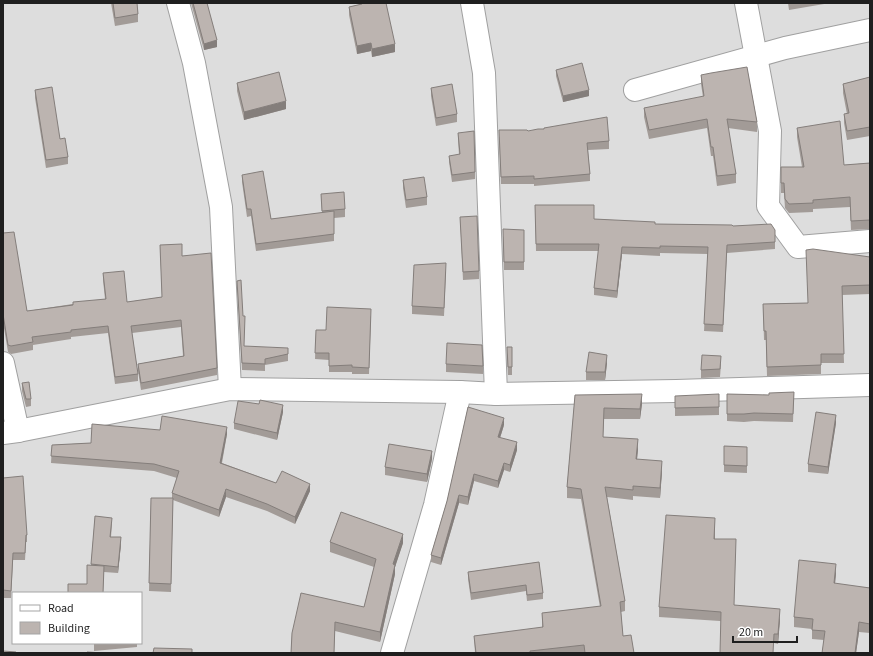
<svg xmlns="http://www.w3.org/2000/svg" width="873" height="656" font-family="'Source Sans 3',sans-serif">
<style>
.residential{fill:#ddd;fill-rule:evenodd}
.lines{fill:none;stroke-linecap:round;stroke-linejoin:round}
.street-casing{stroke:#a0a0a0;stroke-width:24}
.street{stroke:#fff;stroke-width:22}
.wall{fill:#a29b97}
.shaded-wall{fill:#847e7b}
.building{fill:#bcb4b0;stroke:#847e7b}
</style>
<rect width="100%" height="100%" fill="#efece7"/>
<path class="residential" d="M 3,3 L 870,3 L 870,653 L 3,653 ZM 13,593 L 141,593 L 141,643 L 13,643 Z"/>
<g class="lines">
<defs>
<g id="street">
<polyline points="178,3 194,63 221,207 230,389"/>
<polyline points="472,3 484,73 496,394"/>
<polyline points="746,3 770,131 768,206 798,247 870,241"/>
<polyline points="635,90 785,48 870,30"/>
<polyline points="3,363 18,431"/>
<polyline points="3,433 18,431 230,389 460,392 496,394 676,391 870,385"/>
<polyline points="392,653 435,505 460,392"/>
</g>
</defs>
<use href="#street" class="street-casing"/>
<use href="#street" class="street"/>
</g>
<g class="wall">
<polygon points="111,3 137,3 138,14 138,22 115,26"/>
<polygon points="191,3 207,3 217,47 204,50"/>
<polygon points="360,3 386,3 395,52 372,57 371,51 357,54 349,15 349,7 361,4"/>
<polygon points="788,3 830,3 789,10"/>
<polygon points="556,70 589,96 563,102 556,76"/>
<polygon points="701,75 757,122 757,132 728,128 736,174 736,183 717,186 713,156 711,156 707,128 649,139 644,117 644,108 703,97 701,84"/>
<polygon points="870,77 870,136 847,140 844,123 844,114 847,114 843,93 843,84"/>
<polygon points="237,83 286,109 244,120 237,91"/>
<polygon points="431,88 457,114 457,122 436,126 431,96"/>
<polygon points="35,90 68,157 68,164 46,168 35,98"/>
<polygon points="797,128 844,165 870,163 870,229 851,230 850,207 813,209 813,212 789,213 785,208 784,193 781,193 781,167 802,167 797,137"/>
<polygon points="528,131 609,141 609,149 588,150 590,174 590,181 534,186 534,184 501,184 499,137"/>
<polygon points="458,133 475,172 475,179 452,182 449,162 449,156 459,155 458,139"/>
<polygon points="242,175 271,219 322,213 321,194 345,209 345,217 334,218 334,241 256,251 251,216 247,217 242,182"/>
<polygon points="403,180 427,197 427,205 406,208 403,188"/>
<polygon points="535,205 594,219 655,224 733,226 775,230 775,249 727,253 723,332 704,331 708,254 660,253 660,256 622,254 617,298 594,295 594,288 599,251 536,251"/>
<polygon points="460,217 479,271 479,279 463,280"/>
<polygon points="524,230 524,270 504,270 503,237"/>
<polygon points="3,233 27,311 105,299 103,280 103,273 127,302 162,297 160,245 182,256 217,368 217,375 141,390 138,371 138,364 183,356 181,327 132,333 138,374 138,381 115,384 108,333 71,337 71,339 33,345 33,350 11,354 8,352 3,322"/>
<polygon points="870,257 870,294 842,295 844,363 821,363 821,374 767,376 766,340 764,340 763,304 808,303"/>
<polygon points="446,271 444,316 412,314 412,306"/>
<polygon points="237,281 244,346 288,354 288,361 265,365 265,371 242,370"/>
<polygon points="371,316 369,374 352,374 352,372 329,372 329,360 315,359 316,330 326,330"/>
<polygon points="512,347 512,375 508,375 507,355"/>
<polygon points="607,363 605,380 586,380 586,372"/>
<polygon points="446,364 483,366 483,374 446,372"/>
<polygon points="721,364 720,377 701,378 701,370"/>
<polygon points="22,383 31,399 31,406 26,407 22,391"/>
<polygon points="794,392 793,422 754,421 744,422 727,421 727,394 769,395"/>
<polygon points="575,395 642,404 640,419 604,419 603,437 638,449 637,459 662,471 660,498 633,496 633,500 607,497 625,601 625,611 621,612 623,636 634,653 475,653 474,636 542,628 542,613 600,607 581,499 567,498 567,487"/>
<polygon points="675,396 719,402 719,415 675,416"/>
<polygon points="283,412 277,440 234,429 234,423"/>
<polygon points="836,423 828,474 808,472 808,464"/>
<polygon points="504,425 500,438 517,450 510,472 504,470 498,488 474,481 468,505 459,503 441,565 431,562 431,555 447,501"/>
<polygon points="160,430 227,434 222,463 276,483 310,491 295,524 267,511 226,497 219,517 173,500 171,592 149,591 151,498 172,498 172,493 177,478 154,471 51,463 52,445 91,443"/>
<polygon points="724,446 747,447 747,473 724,472"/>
<polygon points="432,459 427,482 385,475 385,467"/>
<polygon points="3,478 27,535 27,542 26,542 25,560 13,560 11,598 3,598"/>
<polygon points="95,516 112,524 111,537 121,544 118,573 104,572 103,593 87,584 91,565"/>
<polygon points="715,528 715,539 734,605 780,619 778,644 774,643 720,621 659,617 659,607"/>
<polygon points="330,542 403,543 395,567 395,574 380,642 335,631 334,653 291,653 292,633 364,607 374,567 330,552"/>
<polygon points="539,562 543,593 543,599 527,601 526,591 471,600 468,579 468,572"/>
<polygon points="836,573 835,584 870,588 870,633 859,632 856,653 822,653 824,640 812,639 812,629 794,627 794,617"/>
<polygon points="94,643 137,643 137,647 94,651"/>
</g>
<g class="shaded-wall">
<polygon points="217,40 217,47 204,50 204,44"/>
<polygon points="371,43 371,51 357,54 357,46"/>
<polygon points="395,44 395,52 372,57 372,49"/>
<polygon points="589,90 589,96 563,102 563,96"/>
<polygon points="286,101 286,109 244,120 244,112"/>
<polygon points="622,247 622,254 617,298 617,291"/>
<polygon points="607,355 607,363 605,380 605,372"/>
<polygon points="642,394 642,404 640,419 640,409"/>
<polygon points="283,405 283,412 277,440 277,433"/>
<polygon points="836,415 836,423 828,474 828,467"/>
<polygon points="504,418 504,425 498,444 498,437"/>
<polygon points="227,427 227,434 220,470 220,463"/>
<polygon points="638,439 638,449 636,469 636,459"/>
<polygon points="517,442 517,450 510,472 510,465"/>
<polygon points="432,451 432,459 427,482 427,474"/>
<polygon points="662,461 662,471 660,498 660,488"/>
<polygon points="504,463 504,470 498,488 498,481"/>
<polygon points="474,474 474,481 468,505 468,497"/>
<polygon points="310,484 310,491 295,524 295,517"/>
<polygon points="226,489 226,497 219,517 219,510"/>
<polygon points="459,495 459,503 441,565 441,558"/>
<polygon points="715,518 715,528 714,548 714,539"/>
<polygon points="403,534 403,543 395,567 395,574 380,642 380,632 393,564"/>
<polygon points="121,537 121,544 118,573 118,567"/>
<polygon points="836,564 836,573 834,593 834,583"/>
<polygon points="780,609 780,619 778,644 778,634"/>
<polygon points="859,622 859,632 856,653 855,653"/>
</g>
<g class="building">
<polygon points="113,3 137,3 138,14 115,18"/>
<polygon points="193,3 207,3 217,40 204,44"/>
<polygon points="362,3 386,3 395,44 372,49 371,43 357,46 349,7 362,4"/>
<polygon points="582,63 589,90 563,96 556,70"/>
<polygon points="747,67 757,122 727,119 736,174 717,176 713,147 711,147 707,119 649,130 644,108 704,96 701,75 711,73"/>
<polygon points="279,72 286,101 244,112 237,83"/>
<polygon points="870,77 870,127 847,131 844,114 849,113 843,84"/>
<polygon points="452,84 457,114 436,118 431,88"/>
<polygon points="52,87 60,139 65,138 68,157 46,160 35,90"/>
<polygon points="607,117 609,141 587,143 590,174 534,179 534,176 501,177 499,130 527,130 528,131 538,129 544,129 544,128"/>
<polygon points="840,121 844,165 870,163 870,220 851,221 850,197 813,200 813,203 789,204 785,199 784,183 781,183 781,167 804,167 797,128"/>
<polygon points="474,131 475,172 452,175 449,156 460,154 458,133"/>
<polygon points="263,171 271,219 334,211 334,234 256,244 251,209 247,209 242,175"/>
<polygon points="424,177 427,197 406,200 403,180"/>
<polygon points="344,192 345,209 322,211 321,194"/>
<polygon points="535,205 594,205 594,219 655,222 655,224 732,225 733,226 771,224 775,230 775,242 727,245 723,325 704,324 708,247 660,246 660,248 622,247 617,291 594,288 599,244 536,244"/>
<polygon points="477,216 479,271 463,272 460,217"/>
<polygon points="503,229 524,230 524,262 504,262"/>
<polygon points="14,232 27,311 73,305 73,302 106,299 103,273 124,271 127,302 162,297 160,245 182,244 182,256 211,253 217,368 141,383 138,364 184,356 181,320 131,326 138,374 115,377 108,326 71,330 71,332 32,337 33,342 11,346 8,345 3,314 3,233"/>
<polygon points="813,249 870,257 870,285 842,286 844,354 821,354 821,365 767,367 766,331 764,331 763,304 808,303 806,250"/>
<polygon points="446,263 444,308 412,306 414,265"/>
<polygon points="241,280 243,316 245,316 244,346 288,348 288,354 265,359 265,364 242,363 237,281"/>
<polygon points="327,307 371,309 369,368 352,367 352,365 329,366 329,353 315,353 316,330 326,330"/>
<polygon points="447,343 482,345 483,366 446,364"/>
<polygon points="507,347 512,347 512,367 508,367"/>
<polygon points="589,352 607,355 605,372 586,372"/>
<polygon points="702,355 721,356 720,369 701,370"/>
<polygon points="29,382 31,399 26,399 22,383"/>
<polygon points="794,392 793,414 754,413 744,414 727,414 727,394 769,395 769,393"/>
<polygon points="642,394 640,409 604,408 603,437 638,439 636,459 662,461 660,488 633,486 633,490 605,487 625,601 620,602 623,636 631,635 634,653 585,653 584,645 530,651 530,653 476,653 474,636 543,627 542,613 601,606 581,489 567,487 575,395"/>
<polygon points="719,394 719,407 675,408 675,396"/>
<polygon points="260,400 283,405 277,433 234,423 238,401 259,404"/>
<polygon points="468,407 504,418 498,437 517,442 510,465 504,463 498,481 474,474 468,497 459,495 441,558 431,555 447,501"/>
<polygon points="816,412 836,415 828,467 808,464"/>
<polygon points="162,416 227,427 220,463 276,483 282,471 310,484 295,517 267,504 226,489 219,510 172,493 179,471 154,464 51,456 52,445 91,443 92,424 160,430"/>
<polygon points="389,444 432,451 427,474 385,467"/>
<polygon points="724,446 747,447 747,466 724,465"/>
<polygon points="23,476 27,535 26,535 25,553 13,553 11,591 3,590 3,478"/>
<polygon points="151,498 173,498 171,584 149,583"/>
<polygon points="341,512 403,534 393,564 395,565 380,632 335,622 334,653 291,653 292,633 301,593 364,607 376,559 330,542"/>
<polygon points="666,515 715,518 714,539 736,539 734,605 780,609 778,634 774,634 773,653 720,653 721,612 659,607"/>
<polygon points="95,516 112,518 110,537 121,537 118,567 91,564"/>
<polygon points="799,560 836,564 834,583 870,588 870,624 859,622 855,653 822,653 825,631 812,630 813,619 794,617"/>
<polygon points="539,562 543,593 527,595 526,585 471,593 468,572"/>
<polygon points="87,565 104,566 103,593 68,593 68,584 87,584"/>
<polygon points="154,648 192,649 192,653 153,653"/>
<polygon points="3,651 16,652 16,653 3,653"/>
<polygon points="87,652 104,653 87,653"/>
</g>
<rect width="873" height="656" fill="none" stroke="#1f1f1f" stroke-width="8"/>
<rect x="12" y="592" width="130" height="52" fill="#ffffff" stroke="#a5a5a5"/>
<rect x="20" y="605" width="20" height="6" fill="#ffffff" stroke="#a5a5a5"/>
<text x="48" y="612" font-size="12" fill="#1f1f1f">Road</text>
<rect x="20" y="622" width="20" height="12" fill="#bcb4b0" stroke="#a5a5a5"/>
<text x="48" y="632" font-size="12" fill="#1f1f1f">Building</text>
<path d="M733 636v6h64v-6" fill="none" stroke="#1f1f1f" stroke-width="2"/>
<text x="739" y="636" font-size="12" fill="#1f1f1f" stroke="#ffffff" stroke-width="3" paint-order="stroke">20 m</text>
</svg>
